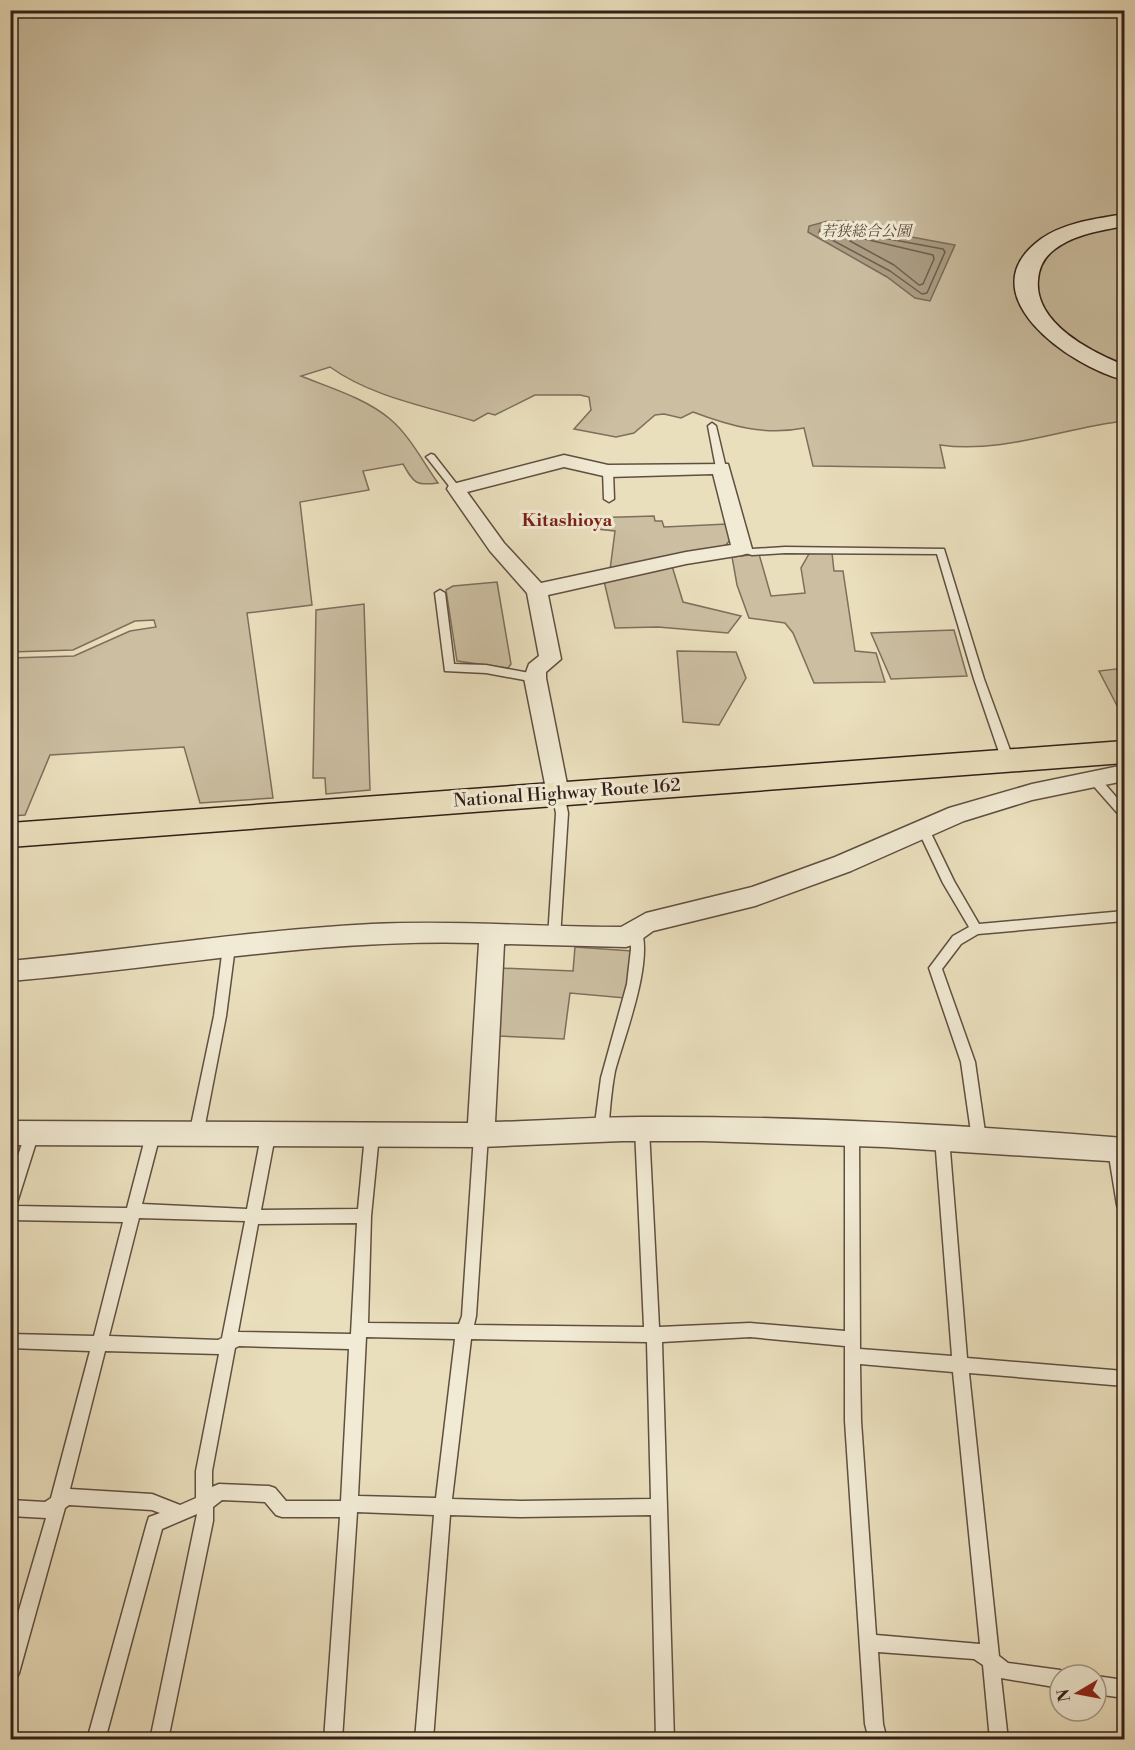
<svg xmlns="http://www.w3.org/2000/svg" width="1135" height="1750" font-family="'Libre Bodoni','Noto Serif JP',serif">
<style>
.green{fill:#cbbea1;stroke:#7e6e5c;stroke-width:1.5}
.water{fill:#ab9e85;stroke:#7b6b59;stroke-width:1.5}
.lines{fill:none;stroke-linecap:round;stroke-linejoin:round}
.shore{stroke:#6e5e4e;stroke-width:1.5}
.lane-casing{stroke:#604f41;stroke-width:3}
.street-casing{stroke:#604f41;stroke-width:3}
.secondary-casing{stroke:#321f18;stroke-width:3}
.highway-casing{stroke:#321f18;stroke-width:3}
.lane{fill:#f1ead4;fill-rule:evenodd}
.street{fill:#f1ead4;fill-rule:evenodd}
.secondary{fill:#f1ead4;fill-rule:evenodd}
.highway{fill:#eadfbd;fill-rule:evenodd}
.labels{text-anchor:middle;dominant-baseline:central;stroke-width:6;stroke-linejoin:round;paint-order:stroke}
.far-park-label{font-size:15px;font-style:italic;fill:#58473a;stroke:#f1ead4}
.far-quarter-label{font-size:18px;font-weight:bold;fill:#7a1f14;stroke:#f1ead4}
.street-label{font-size:18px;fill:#321f18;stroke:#f1ead4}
</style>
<rect width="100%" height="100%" fill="#eadfbd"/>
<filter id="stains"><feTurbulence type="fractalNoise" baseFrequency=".00333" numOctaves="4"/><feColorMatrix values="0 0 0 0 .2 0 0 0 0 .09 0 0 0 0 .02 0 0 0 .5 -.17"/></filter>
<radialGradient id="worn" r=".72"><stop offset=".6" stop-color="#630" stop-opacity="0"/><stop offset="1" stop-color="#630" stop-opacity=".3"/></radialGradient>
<g class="green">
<path d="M 11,11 L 1124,11 L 1124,421 C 1063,428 1003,454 940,445 L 945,468 L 813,466 L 804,428 C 765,436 730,426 693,412 L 681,418 L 664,414 L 655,415 L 634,433 L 616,437 L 574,429 L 591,410 L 589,397 L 580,395 L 535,395 L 495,415 L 488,413 L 474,421 C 425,406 372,397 330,367 L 301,376 C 330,388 365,398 390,419 C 410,436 423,462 438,483 C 415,486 414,483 403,464 L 363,471 L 369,490 L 300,502 L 312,605 L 247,613 L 273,798 L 200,803 L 184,747 L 50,755 L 25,815 L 11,816 L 11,658 L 74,656 L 130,631 L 156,627 L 154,620 L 135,621 L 73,650 L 11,652 Z"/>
<polygon points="654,516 655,521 662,521 664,527 727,524 731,539 725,546 610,570 615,531 588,528 588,518"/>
<polygon points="810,552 832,553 834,571 843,571 855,651 876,653 885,682 814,683 793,633 785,623 749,618 737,585 732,557 759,554 771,596 805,593 801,568"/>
<polygon points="672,566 683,602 741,616 728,633 658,627 615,628 604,581"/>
<polygon points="497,582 511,664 508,668 457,661 446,590 453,586"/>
<polygon points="364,604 370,790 326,794 325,778 313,778 316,610"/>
<polygon points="954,630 967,676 891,679 871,633"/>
<polygon points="677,651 736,652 746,678 719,725 683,722"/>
<polygon points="1124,668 1124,719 1099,671"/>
<polygon points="575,947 632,951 625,998 570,993 564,1039 498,1036 500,968 573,971"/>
</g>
<polygon class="water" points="828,221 848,221 890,233 955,245 930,301 915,298 887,277 808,232 809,226"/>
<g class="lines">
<g class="shore">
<polygon points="829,227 847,227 889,239 943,249 945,252 927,293 922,294 890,271 819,233 820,229"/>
<polygon points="852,236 933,255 934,259 923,284 919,285 894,265 850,241 849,238"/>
</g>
<defs>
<g id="lane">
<polygon points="712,423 716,426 726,468 721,471 716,468 708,426"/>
<polygon points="431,454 434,455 459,487 459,491 453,491 428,459 426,457"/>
<polygon points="608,468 613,471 614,499 609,502 604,499 603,471"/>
<polygon points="742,546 752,549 785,547 944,549 984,679 1014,761 1012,764 1008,765 1002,761 974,679 937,554 785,553 752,555 739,551 737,549"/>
<polygon points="440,590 445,593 454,664 486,665 535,674 540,678 539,681 535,682 486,673 445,671 435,593"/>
<polygon points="1094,775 1098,776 1124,806 1124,817 1120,816 1090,782 1088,779"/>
<polygon points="558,790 564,794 568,813 560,938 558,942 550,942 548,938 556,813 552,794"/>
<polygon points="923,824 927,825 954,881 979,924 1124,911 1124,921 978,934 961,944 942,969 975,1062 986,1139 984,1143 979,1145 974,1143 972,1139 961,1062 929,968 953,936 969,927 943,883 917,828"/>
<path d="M 636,925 L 640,926 C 655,959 624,1037 615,1071 C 611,1091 610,1111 608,1131 L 606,1135 L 601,1137 L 596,1135 L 594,1131 L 601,1078 L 627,984 L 631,949 L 630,930 L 632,926 Z"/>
<polygon points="229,942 233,943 235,947 226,1016 203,1135 201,1139 196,1141 191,1139 189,1135 214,1016 223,947 225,943"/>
<path d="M 642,1123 L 647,1125 L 649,1129 L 659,1327 L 750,1323 L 845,1331 L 845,1133 L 847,1129 L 852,1127 L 857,1129 L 859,1133 L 860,1349 L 952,1356 L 935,1138 L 937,1134 L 942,1132 L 947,1134 L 949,1138 L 967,1358 L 1124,1371 L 1124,1386 L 969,1373 L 999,1656 L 1008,1663 L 1060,1670 L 1067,1675 L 1060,1675 L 1060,1688 L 1001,1678 L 1008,1740 L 990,1740 L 983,1665 L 974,1659 L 878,1652 L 883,1724 L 887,1740 L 869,1740 L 865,1724 L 845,1421 L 845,1346 L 750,1337 L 662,1342 L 674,1740 L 656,1740 L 651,1515 L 521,1517 L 450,1515 L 433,1740 L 415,1740 L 434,1515 L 357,1512 L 342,1740 L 324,1740 L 340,1517 L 282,1517 L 276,1515 L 265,1502 L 222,1500 L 213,1507 L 213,1521 L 168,1740 L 150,1740 L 197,1514 L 162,1529 L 105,1740 L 87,1740 L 147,1523 L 149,1517 L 160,1513 L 152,1510 L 69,1505 L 65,1508 L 19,1673 L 16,1679 L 10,1682 L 10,1641 L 46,1518 L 10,1516 L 10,1500 L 45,1502 L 51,1498 L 90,1351 L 10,1348 L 10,1334 L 94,1336 L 123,1222 L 10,1220 L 10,1179 L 27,1129 L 32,1127 L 37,1129 L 39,1133 L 16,1206 L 124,1208 L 127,1208 L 146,1135 L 148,1131 L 153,1129 L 158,1131 L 160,1135 L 142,1204 L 247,1209 L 261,1136 L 263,1132 L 268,1130 L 273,1132 L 275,1136 L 261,1210 L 358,1209 L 365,1135 L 367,1131 L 372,1129 L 377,1131 L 379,1135 L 371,1216 L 368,1323 L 459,1324 L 462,1316 L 474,1135 L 476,1131 L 481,1129 L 486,1131 L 488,1135 L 476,1316 L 474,1325 L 644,1327 L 635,1129 L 637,1125 ZM 139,1218 L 245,1221 L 222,1338 L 218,1340 L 109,1336 ZM 357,1223 L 351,1334 L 238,1332 L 258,1224 ZM 366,1337 L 455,1339 L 436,1498 L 358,1496 ZM 471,1339 L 647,1342 L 651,1499 L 521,1501 L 452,1499 ZM 239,1346 L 349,1349 L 341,1501 L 286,1501 L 275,1488 L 269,1486 L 219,1484 L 212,1487 L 212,1471 L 235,1348 ZM 105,1351 L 219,1354 L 196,1471 L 196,1498 L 180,1505 L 152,1494 L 70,1489 ZM 860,1364 L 953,1372 L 980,1644 L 876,1635 L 861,1421 Z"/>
<path d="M 1115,1144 L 1120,1146 C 1128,1164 1126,1192 1124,1212 L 1119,1210 L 1117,1205 L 1108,1150 L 1110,1146 Z"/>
<polygon points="1096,1676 1124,1680 1124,1698 1096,1694"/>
</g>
<g id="street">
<path d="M 564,455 L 608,465 L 728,464 L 752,549 L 749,553 L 742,555 L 686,564 L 548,595 L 561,659 L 546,672 L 546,678 L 569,794 L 566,800 L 558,802 L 550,800 L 547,794 L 524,678 L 529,664 L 539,656 L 527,593 L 490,551 L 447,489 L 449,485 ZM 564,467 L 608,477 L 713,474 L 731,545 L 686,552 L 541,583 L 504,543 L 467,492 Z"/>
<path d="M 1124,765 L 1124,781 L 1032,800 L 964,821 L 851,871 L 755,906 L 653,931 L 635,944 L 626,947 L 504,944 L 495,1122 C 544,1121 593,1117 641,1117 C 802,1116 963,1125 1124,1138 L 1124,1162 L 884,1147 L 703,1141 L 622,1141 L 481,1147 L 10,1145 L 10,1121 L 468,1123 L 479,943 C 322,938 167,968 10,981 L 10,961 C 131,950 251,930 372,924 C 455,920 538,927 621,927 L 646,913 L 752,887 L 835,857 L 949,808 L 1032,784 Z"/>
</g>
<path id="secondary" d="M 1124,214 L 1124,226 C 1100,231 1075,234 1055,249 C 1044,257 1039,267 1038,280 C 1034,323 1091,352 1124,365 L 1124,380 C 1071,367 965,294 1041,239 C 1065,222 1096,219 1124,214 Z"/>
<polygon id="highway" points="1124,741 1124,763 10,847 10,823"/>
</defs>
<use href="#lane" class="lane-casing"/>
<use href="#street" class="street-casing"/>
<use href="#secondary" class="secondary-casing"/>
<use href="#highway" class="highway-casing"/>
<use href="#lane" class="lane"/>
<use href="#street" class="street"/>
<use href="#secondary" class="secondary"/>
<use href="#highway" class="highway"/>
</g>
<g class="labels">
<g class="far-park-label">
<text x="866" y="231">若狭総合公園</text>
</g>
<g class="far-quarter-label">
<text x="567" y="520">Kitashioya</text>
</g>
<g class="street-label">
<text transform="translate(567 793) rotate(-4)">National Highway Route 162</text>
</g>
</g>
<rect width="1135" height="1750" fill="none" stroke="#eadfbd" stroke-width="36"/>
<rect x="12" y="12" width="1111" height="1726" fill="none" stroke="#321f18" stroke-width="3"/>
<rect x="18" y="18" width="1099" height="1714" fill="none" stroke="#321f18" stroke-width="1.5"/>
<g transform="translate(1078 1693) rotate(260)"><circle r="28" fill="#f1ead4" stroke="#a59989" stroke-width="1.5"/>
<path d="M0-4.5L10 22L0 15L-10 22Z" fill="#8f2418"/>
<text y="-9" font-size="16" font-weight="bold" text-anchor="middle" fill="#321f18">N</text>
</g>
<rect width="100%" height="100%" filter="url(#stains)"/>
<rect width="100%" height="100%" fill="url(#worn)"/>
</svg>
